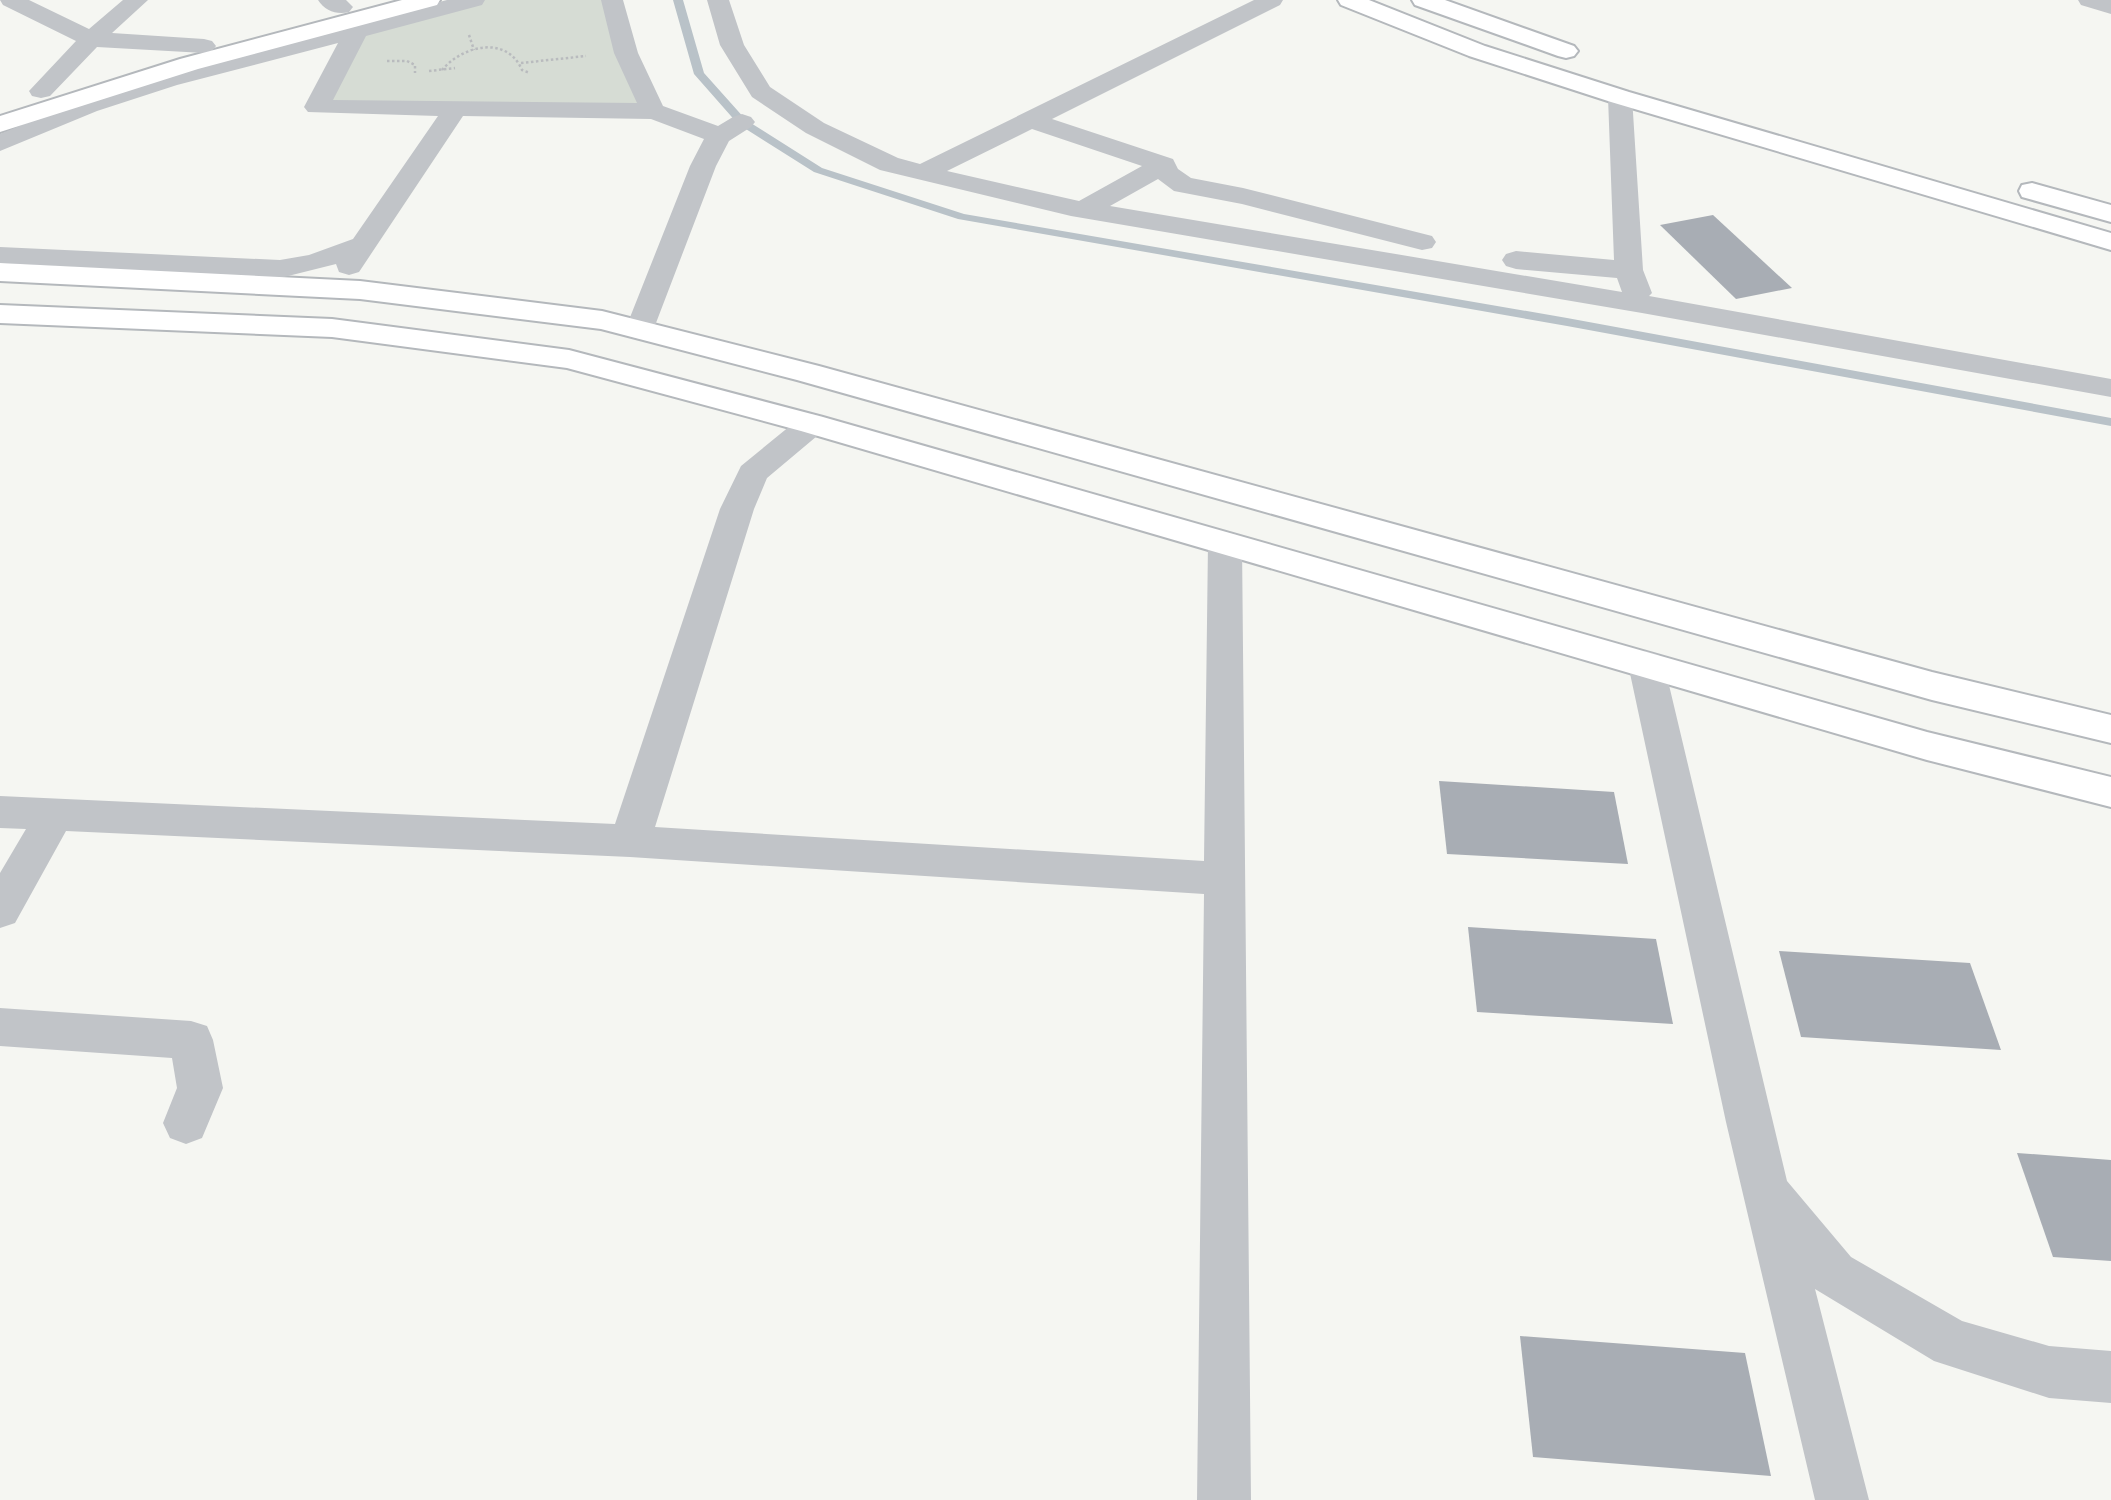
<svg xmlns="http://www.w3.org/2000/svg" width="2111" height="1500" font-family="Commissioner,sans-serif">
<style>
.green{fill:#d6dcd4}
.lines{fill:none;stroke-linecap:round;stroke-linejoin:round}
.stream{fill:#b9c2c8;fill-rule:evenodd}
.building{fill:#a8adb4}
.major-casing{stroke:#b4b8bc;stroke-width:4}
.path{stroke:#b9bbbe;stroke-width:2.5;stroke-dasharray:2.5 2.5;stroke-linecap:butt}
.minor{fill:#c1c4c8;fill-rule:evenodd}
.major{fill:#fff;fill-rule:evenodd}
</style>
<rect width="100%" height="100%" fill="#f5f6f2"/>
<polygon class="green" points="482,0 608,0 644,107 323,104 358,33"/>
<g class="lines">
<polygon class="stream" points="673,0 683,0 704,73 746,120 822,168 964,214 1567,318 2111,418 2111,426 1567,326 958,219 814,172 738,124 694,74"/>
</g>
<g class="building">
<polygon points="1713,215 1792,288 1736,299 1660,225"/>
<polygon points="1439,781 1614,792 1628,864 1447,854"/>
<polygon points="1468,927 1656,939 1673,1024 1477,1012"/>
<polygon points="1779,951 1970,963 2001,1050 1801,1037"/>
<polygon points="2017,1153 2111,1160 2111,1261 2053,1257"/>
<polygon points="1520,1336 1745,1353 1771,1476 1533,1457"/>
</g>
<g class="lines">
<defs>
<g id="major">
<polygon points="402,0 440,0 437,5 198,69 0,132 0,116 180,59"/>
<polygon points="1338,0 1369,0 1485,46 1629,92 2111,233 2111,250 1611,102 1469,56 1341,5"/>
<polygon points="1412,0 1445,0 1574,46 1578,51 1574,56 1566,58 1558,56 1415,5"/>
<polygon points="2032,183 2111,205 2111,222 2022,197 2019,191 2022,185"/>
<polygon points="0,263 360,281 602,311 819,366 1932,672 2111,715 2111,743 1932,700 797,380 601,329 360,299 0,281"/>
<polygon points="0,305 332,319 569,350 823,417 1927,732 2111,777 2111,807 1927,760 801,431 567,368 332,337 0,323"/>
</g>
</defs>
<use href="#major" class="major-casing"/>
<g class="path">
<polyline points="469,35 474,50"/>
<polyline points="387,61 407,61 415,65 415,73"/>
<polyline points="521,63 586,56"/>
<path d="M 442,70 C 463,45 507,35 522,70 L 530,73"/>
<polyline points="429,71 455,68"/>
</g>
<g class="minor">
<polygon points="0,0 29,0 89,29 123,0 148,0 112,33 204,39 212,41 216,46 212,51 204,53 97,47 50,96 41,98 32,96 29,91 76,41 3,5"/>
<path d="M 318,0 L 346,0 L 353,7 L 349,12 C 337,15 325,11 318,0 Z"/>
<polygon points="447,0 485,0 482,5 366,36 333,100 637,103 614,53 601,0 623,0 638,53 663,106 718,126 733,117 742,114 751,117 755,122 751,127 729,141 716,166 651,336 640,339 629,336 625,330 690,166 704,139 651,119 463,116 359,272 349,275 339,272 336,264 280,278 0,263 0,247 280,260 309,255 353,239 438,116 308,112 304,107 338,43 177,85 97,111 0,151 0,134 79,101 159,75"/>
<path d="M 707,0 L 729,0 L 744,45 L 770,87 L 824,123 L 898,158 L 920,164 L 1254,0 L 1283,0 L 1280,5 L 1052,119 L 1173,159 L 1178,169 L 1191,178 L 1243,188 L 1432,236 L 1436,242 L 1432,248 L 1422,250 L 1242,204 L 1174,191 L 1158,179 L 1110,206 L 1622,292 L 1617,278 L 1516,269 L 1506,266 L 1502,260 L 1506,254 L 1516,251 L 1614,260 L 1608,97 L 1611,92 L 1620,90 L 1629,92 L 1632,97 L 1643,270 L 1652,293 L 1649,296 L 2111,379 L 2111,397 L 1642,313 L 1071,216 L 880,170 L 806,133 L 752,97 L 720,45 ZM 1032,129 L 1142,166 L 1079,201 L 947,171 Z"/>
<polygon points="2078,0 2111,0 2111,14 2081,5"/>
<polygon points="812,414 823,417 828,424 823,431 767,478 754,509 655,827 1204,861 1208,543 1213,535 1225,532 1237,535 1242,543 1251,1500 1197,1500 1204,894 630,857 66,831 15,923 0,928 0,873 26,829 0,828 0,796 615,824 720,509 741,466 801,417"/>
<polygon points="1646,651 1659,655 1664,664 1787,1181 1851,1257 1962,1321 2049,1346 2111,1351 2111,1403 2049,1398 1934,1361 1815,1289 1869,1500 1815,1500 1726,1122 1628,664 1633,655"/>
<polygon points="0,1008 191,1021 207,1026 213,1040 223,1088 202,1138 186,1144 170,1138 163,1123 177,1088 172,1058 0,1046"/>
</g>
<use href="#major" class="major"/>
</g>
</svg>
